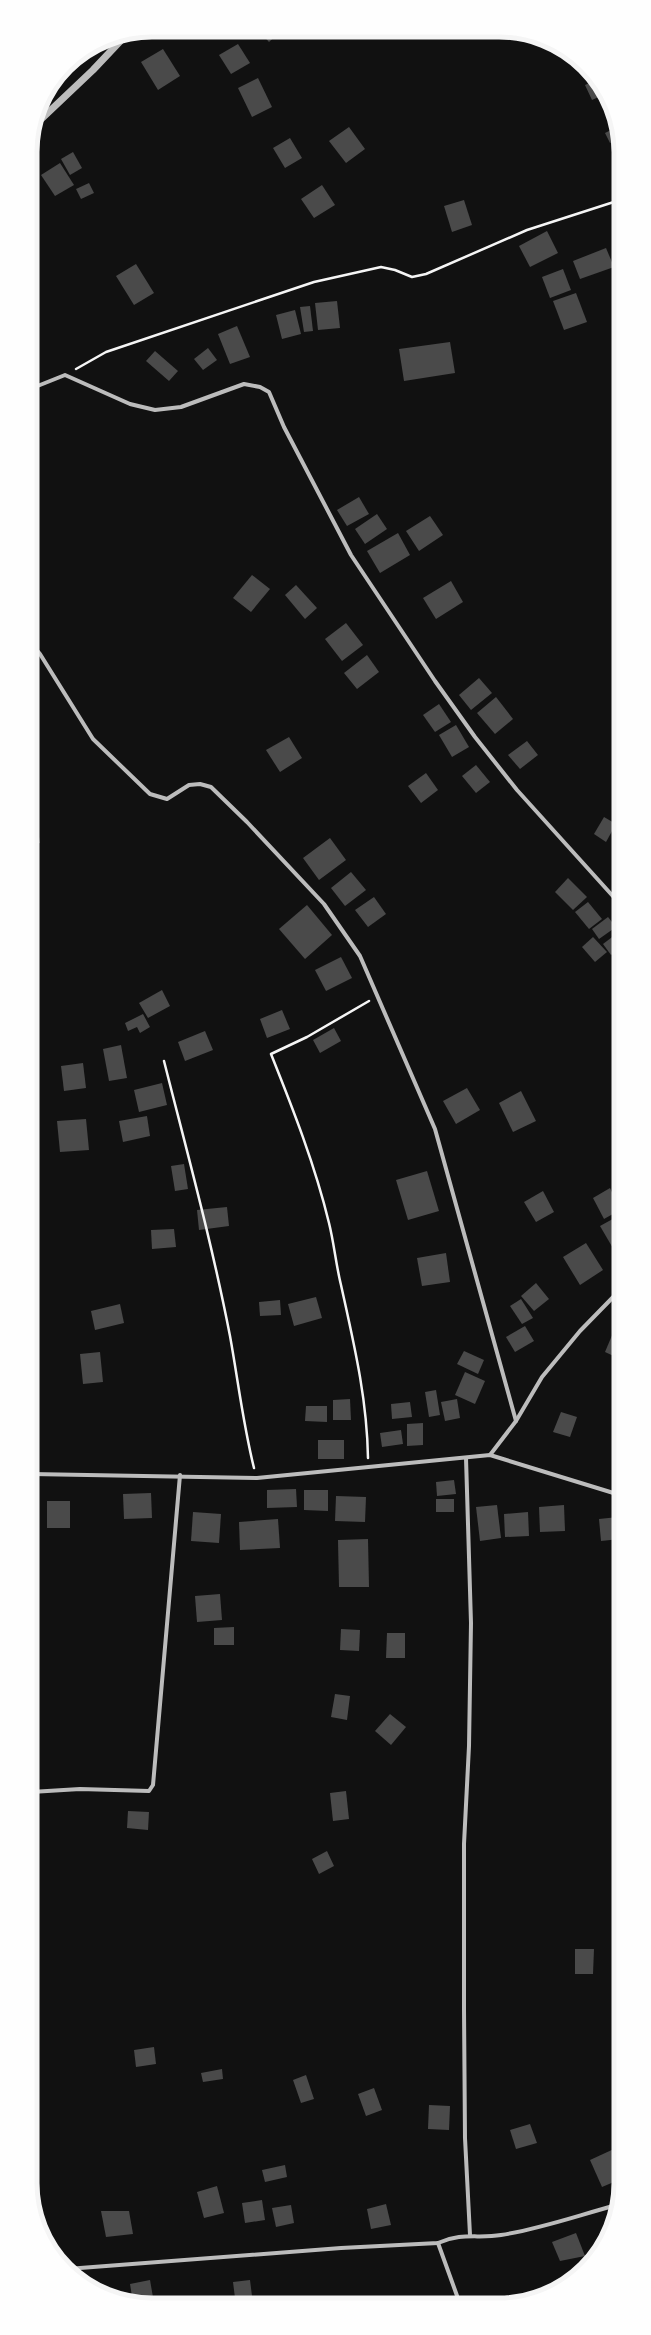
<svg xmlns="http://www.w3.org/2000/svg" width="651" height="2335" font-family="Commissioner,sans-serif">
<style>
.building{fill:#4a4a4a}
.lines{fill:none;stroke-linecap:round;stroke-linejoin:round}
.path{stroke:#f5f5f5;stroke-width:2.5}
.minor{stroke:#bcbcbc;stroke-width:4}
.tertiary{stroke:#bcbcbc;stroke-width:7}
.rim{fill:none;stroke:#f5f5f5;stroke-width:5}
</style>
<rect width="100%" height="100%" fill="#111"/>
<g class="building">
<polygon points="259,31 281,31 269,42"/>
<polygon points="238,44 250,63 231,74 219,55"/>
<polygon points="163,49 180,76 158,90 141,62"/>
<polygon points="258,78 272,107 252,117 238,88"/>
<polygon points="596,80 605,94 592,100 585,85"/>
<polygon points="349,127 365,149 346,163 329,141"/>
<polygon points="617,127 620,138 610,143 605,133"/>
<polygon points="290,138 302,158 285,168 273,148"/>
<polygon points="73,152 82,168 70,175 61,159"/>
<polygon points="60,163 74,185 55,196 41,175"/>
<polygon points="89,183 94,193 81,199 76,189"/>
<polygon points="322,185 335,205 314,218 301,199"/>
<polygon points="464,200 472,225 452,232 444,206"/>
<polygon points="30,208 36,220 30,222"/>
<polygon points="547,231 558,253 530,267 519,246"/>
<polygon points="606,248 614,267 580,279 573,261"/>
<polygon points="136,264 154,293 134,305 116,276"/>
<polygon points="563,269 571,290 550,298 542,277"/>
<polygon points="576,293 587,322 564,330 553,301"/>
<polygon points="337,301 340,328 318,330 315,303"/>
<polygon points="310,306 313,331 304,332 300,307"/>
<polygon points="295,310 301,334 282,339 276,315"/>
<polygon points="237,326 250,357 230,364 218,334"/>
<polygon points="450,342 455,373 404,381 399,349"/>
<polygon points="208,348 217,360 203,370 194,359"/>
<polygon points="155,351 178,371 169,381 146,361"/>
<polygon points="359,497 369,514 347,526 337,510"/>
<polygon points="377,514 387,529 365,544 355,529"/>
<polygon points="430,516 443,535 419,551 406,531"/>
<polygon points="398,533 410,555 380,573 367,551"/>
<polygon points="252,575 270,589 251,612 233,598"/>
<polygon points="451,581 463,602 436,619 423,598"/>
<polygon points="296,585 317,608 305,619 285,595"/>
<polygon points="346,623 363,645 342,661 325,639"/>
<polygon points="367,655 379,672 357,689 344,673"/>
<polygon points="479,678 492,693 471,710 459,695"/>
<polygon points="496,697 513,719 495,734 477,713"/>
<polygon points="439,704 451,722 435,732 423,715"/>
<polygon points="456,725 469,747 452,757 439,735"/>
<polygon points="289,737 302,758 280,772 266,750"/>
<polygon points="527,741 538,755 520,769 508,755"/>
<polygon points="476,765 490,782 476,793 462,776"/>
<polygon points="426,773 438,790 421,803 408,786"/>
<polygon points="604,817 616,824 606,842 594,834"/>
<polygon points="36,818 40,843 31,845 31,819"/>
<polygon points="330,838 346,860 319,880 303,858"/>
<polygon points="351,872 366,890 345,906 331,888"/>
<polygon points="568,878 587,897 573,910 555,892"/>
<polygon points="374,897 386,914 368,927 355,910"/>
<polygon points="588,902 602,919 589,929 575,912"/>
<polygon points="307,905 332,935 305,959 279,929"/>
<polygon points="608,917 616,927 599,939 592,929"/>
<polygon points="620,931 620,948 611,955 603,944"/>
<polygon points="593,937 607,952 595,962 582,947"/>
<polygon points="341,957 352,978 326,991 315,970"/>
<polygon points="162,990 170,1006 148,1018 139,1003"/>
<polygon points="282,1010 290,1029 267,1038 260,1019"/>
<polygon points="143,1014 150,1027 140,1033 137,1027 128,1031 125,1023"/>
<polygon points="334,1028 341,1041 320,1053 313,1040"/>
<polygon points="205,1031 213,1050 185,1061 178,1042"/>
<polygon points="121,1045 127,1078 109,1081 103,1049"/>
<polygon points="83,1063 86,1088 64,1091 61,1066"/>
<polygon points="162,1083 167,1105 139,1112 134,1090"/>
<polygon points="467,1088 480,1110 456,1124 443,1101"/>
<polygon points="521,1091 536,1121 513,1132 499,1103"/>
<polygon points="147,1116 150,1136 123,1142 119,1121"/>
<polygon points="86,1119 89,1150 60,1152 57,1121"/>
<polygon points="184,1164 188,1189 175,1191 171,1166"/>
<polygon points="427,1171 439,1211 408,1220 396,1180"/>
<polygon points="610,1188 620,1210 604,1219 593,1198"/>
<polygon points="543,1191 554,1212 536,1222 524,1202"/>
<polygon points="227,1207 229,1226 199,1230 197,1210"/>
<polygon points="620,1215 620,1247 614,1250 600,1226"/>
<polygon points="174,1229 176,1247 152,1249 151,1230"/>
<polygon points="586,1243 603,1270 580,1285 563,1257"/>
<polygon points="446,1253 450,1282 422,1286 417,1258"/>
<polygon points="536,1283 549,1299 534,1311 521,1296"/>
<polygon points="316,1297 322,1318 294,1326 288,1304"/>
<polygon points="521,1299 533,1318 522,1324 510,1306"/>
<polygon points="280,1300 281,1315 260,1316 259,1302"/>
<polygon points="120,1304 124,1323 95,1330 91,1311"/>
<polygon points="525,1326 534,1341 515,1352 506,1337"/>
<polygon points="613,1333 620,1336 620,1359 605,1352"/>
<polygon points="464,1351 484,1360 478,1374 457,1364"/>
<polygon points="100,1352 103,1382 83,1384 80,1354"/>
<polygon points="465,1372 485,1381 475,1404 455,1395"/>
<polygon points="436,1390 440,1415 429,1417 425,1392"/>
<polygon points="350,1399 351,1420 333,1420 333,1400"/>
<polygon points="457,1399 460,1418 445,1421 441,1402"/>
<polygon points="410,1402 412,1417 392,1419 391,1404"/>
<polygon points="306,1406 327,1406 327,1422 305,1421"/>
<polygon points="561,1412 577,1417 570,1437 553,1432"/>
<polygon points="423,1423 423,1445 407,1446 407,1424"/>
<polygon points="401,1430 403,1444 382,1447 380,1433"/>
<rect x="318" y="1440" width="26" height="19"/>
<polygon points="454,1480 456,1494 437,1496 436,1482"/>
<polygon points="296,1489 297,1507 267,1508 267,1490"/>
<polygon points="304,1490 328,1490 328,1511 304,1510"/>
<polygon points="151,1493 152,1518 124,1519 123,1494"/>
<polygon points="336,1496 366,1497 365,1522 335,1521"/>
<rect x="436" y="1499" width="18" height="13"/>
<rect x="47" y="1501" width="23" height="27"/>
<polygon points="497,1505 501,1538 480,1541 476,1507"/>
<polygon points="564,1505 565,1531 540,1532 539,1507"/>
<polygon points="193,1512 221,1514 219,1543 191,1541"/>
<polygon points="528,1512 529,1536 505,1537 504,1514"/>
<polygon points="618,1517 620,1539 601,1541 599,1519"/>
<polygon points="278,1519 280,1548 240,1550 239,1522"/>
<polygon points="368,1539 369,1587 339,1587 338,1540"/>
<polygon points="220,1594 222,1620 197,1622 195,1596"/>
<polygon points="234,1627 234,1645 214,1645 214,1628"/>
<polygon points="341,1629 360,1630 359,1651 340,1650"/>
<polygon points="387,1633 405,1633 405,1658 386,1658"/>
<polygon points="335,1694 350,1696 347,1720 331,1717"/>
<polygon points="390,1714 406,1727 391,1745 375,1731"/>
<polygon points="346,1791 349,1819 333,1821 330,1793"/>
<polygon points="128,1811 149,1812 148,1830 127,1828"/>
<polygon points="327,1851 334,1866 319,1874 312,1859"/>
<polygon points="575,1949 594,1949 593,1974 575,1974"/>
<polygon points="154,2047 156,2064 136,2067 134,2050"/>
<polygon points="222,2069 223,2079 203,2082 201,2073"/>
<polygon points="306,2075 314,2099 301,2103 293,2080"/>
<polygon points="374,2088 382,2110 366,2116 358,2094"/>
<polygon points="429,2105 450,2106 449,2130 428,2129"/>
<polygon points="530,2124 537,2143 516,2149 510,2130"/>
<polygon points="616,2148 621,2158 621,2179 602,2187 590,2160"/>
<polygon points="285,2165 287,2177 265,2182 262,2170"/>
<polygon points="217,2186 224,2213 204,2218 197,2192"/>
<polygon points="262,2200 265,2220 245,2223 242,2203"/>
<polygon points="386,2204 391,2225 371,2229 367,2209"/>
<polygon points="291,2205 294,2223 276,2227 272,2208"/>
<polygon points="101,2211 129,2211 133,2234 106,2237"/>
<polygon points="576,2233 585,2256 560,2261 552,2242"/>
<polygon points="150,2280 154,2303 133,2303 130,2284"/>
<polygon points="250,2280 252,2296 235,2298 233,2282"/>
</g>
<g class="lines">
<g class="path">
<polyline points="76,369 106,352 314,282 381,267 395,270 412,277 426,274 527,230 620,200"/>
<path d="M 164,1061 C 187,1152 212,1243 230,1336 C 238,1380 243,1424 254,1468"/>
<path d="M 368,1458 C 367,1398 354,1344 341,1285 C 336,1265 334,1243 329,1223 C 315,1165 293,1109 271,1054 L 307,1037 L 369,1001"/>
</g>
<g class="minor">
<polyline points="30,389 65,375 130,404 155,410 181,407 244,384 260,387 269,392 284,427 351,555 435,681 475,737 517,790 620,904"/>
<polyline points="30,642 40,654 93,739 150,794 167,799 189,785 200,784 211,787 247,822 324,904 360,956 435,1129 516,1421"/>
<polyline points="490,1455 516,1421 542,1377 580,1331 620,1290"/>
<polyline points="466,1458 471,1623 469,1746 464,1844 464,2009 465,2138 470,2235"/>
<polyline points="31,1474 257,1478 490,1455 620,1495"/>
<polyline points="31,1792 80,1789 149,1791 153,1785 180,1475"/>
<polyline points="438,2243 460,2304"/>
<path d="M 67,2269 L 341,2248 L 438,2243 C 463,2232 478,2239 501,2235 C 540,2229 579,2215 617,2205"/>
</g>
<polyline class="tertiary" points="35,125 93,70 126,35"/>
</g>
<path d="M0 0H651V2335H0ZM152 37H499A115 115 0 0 1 614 152V2183A115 115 0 0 1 499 2298H152A115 115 0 0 1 37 2183V152A115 115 0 0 1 152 37Z" fill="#fefefe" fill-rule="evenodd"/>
<path class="rim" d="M152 37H499A115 115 0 0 1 614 152V2183A115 115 0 0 1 499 2298H152A115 115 0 0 1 37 2183V152A115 115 0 0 1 152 37Z"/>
</svg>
